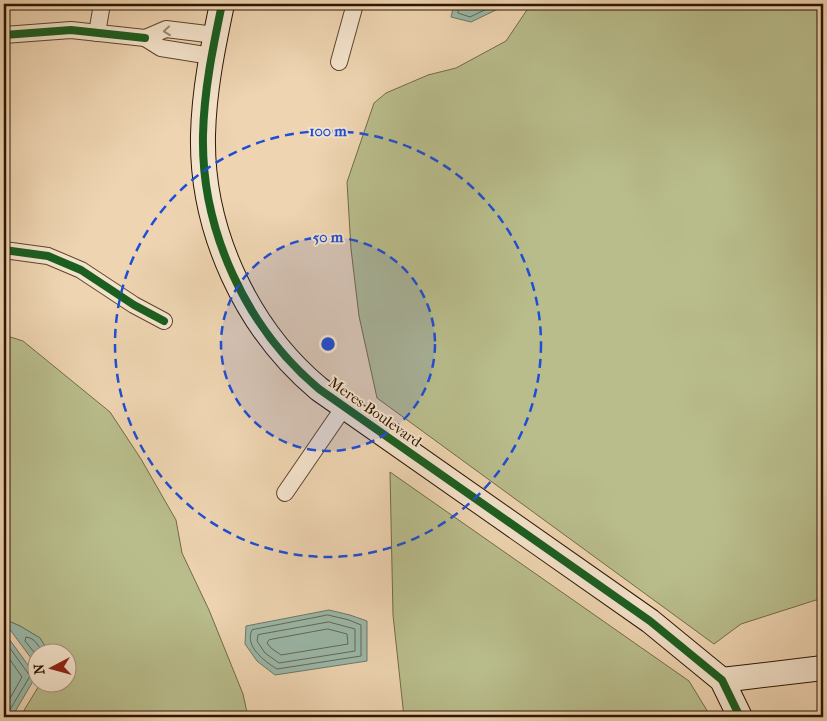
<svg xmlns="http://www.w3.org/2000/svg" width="827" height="721" font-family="'IM FELL French Canon',serif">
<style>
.green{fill:#b9bd8c;stroke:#736a46}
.water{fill:#9ab8a9;stroke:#6e7765}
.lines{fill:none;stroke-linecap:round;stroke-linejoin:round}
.shore{stroke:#646754;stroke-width:1}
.street-casing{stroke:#5d462c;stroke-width:18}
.secondary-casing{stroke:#2d1600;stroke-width:26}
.street{stroke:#f4e3cc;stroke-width:16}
.secondary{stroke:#f4e3cc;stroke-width:24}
.cycleway-casing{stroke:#f4e3cc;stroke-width:11}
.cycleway{stroke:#1b5e20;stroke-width:8}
.oneway{stroke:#9a8770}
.ring{fill:none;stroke:#1d4ed8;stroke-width:2.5;stroke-dasharray:9 6}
.labels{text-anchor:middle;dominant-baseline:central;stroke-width:4;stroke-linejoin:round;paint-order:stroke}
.street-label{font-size:15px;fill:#2d1600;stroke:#f4e3cc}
.centre{fill:#1d4ed8;stroke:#f4e3cc;stroke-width:2.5}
.ring-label{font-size:15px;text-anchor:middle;font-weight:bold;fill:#1d4ed8;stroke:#f4e3cc;stroke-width:4;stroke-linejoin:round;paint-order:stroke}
</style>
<rect width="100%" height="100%" fill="#eed4b1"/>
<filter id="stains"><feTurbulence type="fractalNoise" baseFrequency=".004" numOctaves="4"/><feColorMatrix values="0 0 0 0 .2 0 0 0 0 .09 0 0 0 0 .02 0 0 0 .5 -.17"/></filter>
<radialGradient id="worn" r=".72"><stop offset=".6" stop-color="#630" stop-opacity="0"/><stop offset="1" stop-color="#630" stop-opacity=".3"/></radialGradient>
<g class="green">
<polygon points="531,4 823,4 823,600 816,600 741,624 714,644 377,398 359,316 351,249 347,182 374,103 386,93 428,75 456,68 506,41"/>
<polygon points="4,335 23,341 110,412 141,459 176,520 182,553 209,610 243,694 248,717 20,717 40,684 68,684 68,654 49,653 40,638 20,626 4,619"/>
<polygon points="390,472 689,681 711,717 404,717 393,615"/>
</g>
<g class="water">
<polygon points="454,4 504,4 500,8 471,22 451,17"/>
<polygon points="329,610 350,615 367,621 367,661 275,675 257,661 245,644 246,626"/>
<polygon points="4,619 20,626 40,638 49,653 38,654 37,666 8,627 4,624"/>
<polygon points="4,632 36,676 12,717 4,717"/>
</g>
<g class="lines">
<g class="shore">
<polyline points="458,4 458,13 470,17 497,4"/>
<path d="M 328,615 L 349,620 L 361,625 L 361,656 L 277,669 C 264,661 244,646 252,630 Z"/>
<polygon points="329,622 355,629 355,651 279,663 265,653 257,641 258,635"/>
<polygon points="328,629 347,634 348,644 281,655 271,648 267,643 269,640"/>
<polyline points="4,640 30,676 8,713 8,717"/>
<polyline points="4,651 22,677 4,709"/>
<path d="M 38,657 L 25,641 L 26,637 C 35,638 39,646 43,654"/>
</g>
<defs>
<g id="street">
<polyline points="97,33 102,4"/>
<polyline points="4,35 71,30 145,38"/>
<polyline points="211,56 161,48 145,38 166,29 215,35"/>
<polyline points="339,62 355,4"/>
<polyline points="4,250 48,256 81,270 134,305 164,321"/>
<polyline points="285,493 344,407"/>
</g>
<g id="secondary">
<path d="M 222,4 C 213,47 204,90 203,135 C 201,230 246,328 319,389 L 650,621 L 722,680 L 740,717"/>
<polyline points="722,680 823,668"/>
</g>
</defs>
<use href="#street" class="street-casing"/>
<use href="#secondary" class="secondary-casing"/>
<use href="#street" class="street"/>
<use href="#secondary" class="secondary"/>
<defs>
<g id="cycleway">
<path d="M 222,4 C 213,47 204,90 203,135 C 201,230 246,328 319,389 L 650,621 L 722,680 L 740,717"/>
<polyline points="4,35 71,30 145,38"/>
<polyline points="4,250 48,256 81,270 134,305 164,321"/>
</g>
</defs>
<use href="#cycleway" class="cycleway-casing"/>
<use href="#cycleway" class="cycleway"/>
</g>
<defs><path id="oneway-chevron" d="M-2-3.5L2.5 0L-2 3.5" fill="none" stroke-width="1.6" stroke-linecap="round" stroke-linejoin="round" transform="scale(1.25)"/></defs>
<use class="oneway" href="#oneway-chevron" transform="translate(167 31) rotate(174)"/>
<circle cx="328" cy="344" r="107" fill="#1d4ed8" fill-opacity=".12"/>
<g class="ring">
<circle cx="328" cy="344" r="107"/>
<circle cx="328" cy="344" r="213"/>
</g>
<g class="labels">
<g class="street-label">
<text transform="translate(375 412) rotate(35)">Meres Boulevard</text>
</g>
</g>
<circle cx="328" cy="344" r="8" class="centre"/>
<g class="ring-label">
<text x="328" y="136">100 m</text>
<text x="328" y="242">50 m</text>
</g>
<rect width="827" height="721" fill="none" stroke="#eed4b1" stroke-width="20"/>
<rect x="5" y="5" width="817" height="711" fill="none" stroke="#2d1600" stroke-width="2.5"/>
<rect x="10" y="10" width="807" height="701" fill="none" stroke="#2d1600"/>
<g transform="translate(52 668) rotate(264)"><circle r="24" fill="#f4e3cc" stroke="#a4917a"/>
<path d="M0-4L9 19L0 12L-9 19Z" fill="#8f2418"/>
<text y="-8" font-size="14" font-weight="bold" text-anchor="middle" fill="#2d1600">N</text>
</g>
<rect width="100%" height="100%" filter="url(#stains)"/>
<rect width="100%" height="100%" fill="url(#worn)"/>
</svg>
